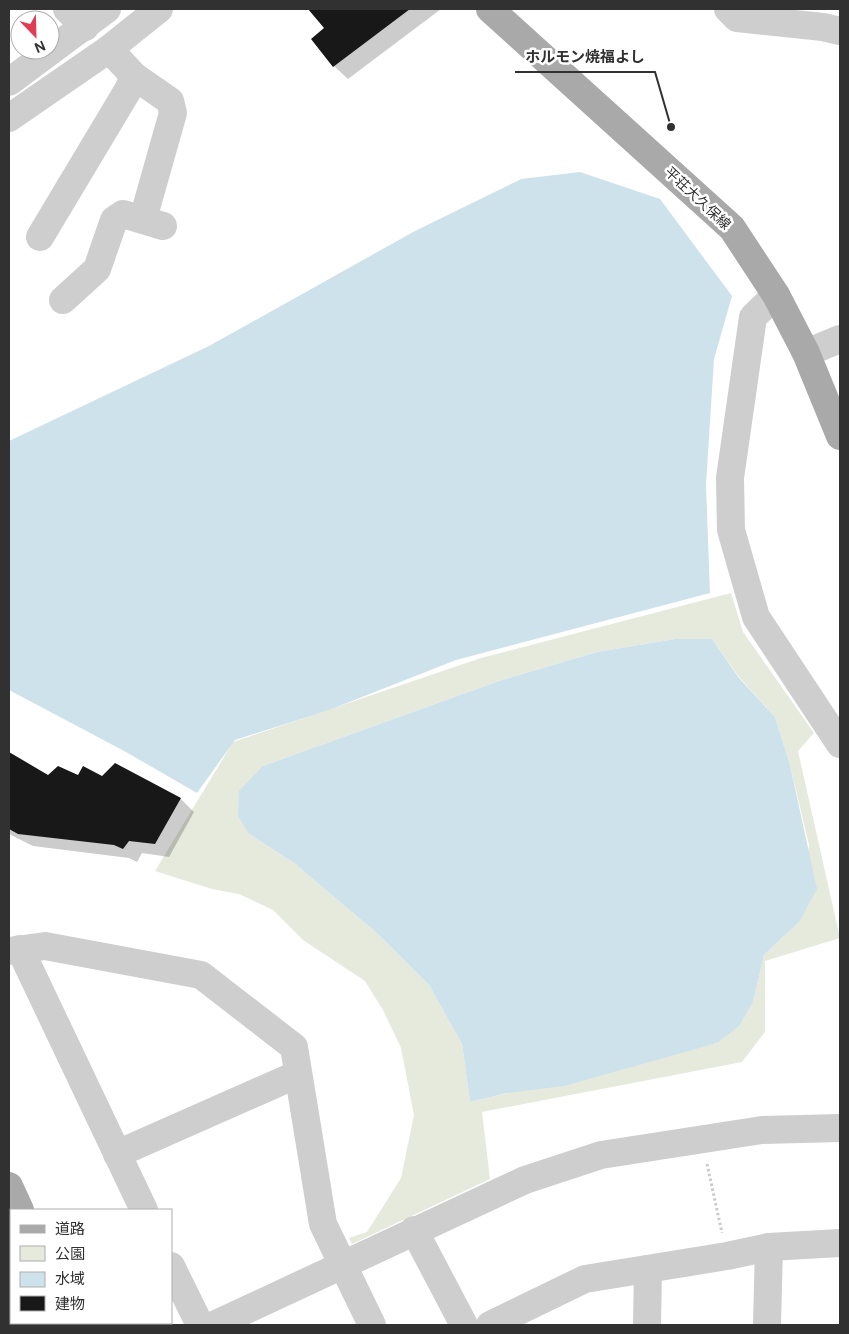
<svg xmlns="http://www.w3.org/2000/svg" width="849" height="1334" font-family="'DM Sans','Noto Sans JP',sans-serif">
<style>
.green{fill:#e5eadd;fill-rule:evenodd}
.water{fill:#cee2ec}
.shadow{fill:#0003}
.building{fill:#181818}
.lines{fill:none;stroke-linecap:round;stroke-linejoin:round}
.path{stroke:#cbcbcb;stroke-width:3;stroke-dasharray:2.5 2.5;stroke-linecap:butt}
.minor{stroke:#cecece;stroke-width:28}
.major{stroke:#a9a9a9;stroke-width:28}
.labels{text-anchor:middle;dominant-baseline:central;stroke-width:5;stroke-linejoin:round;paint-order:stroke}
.street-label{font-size:14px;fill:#313131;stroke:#fff}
.leader{fill:none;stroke:#313131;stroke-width:2}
.callout-dot{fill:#313131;stroke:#fff;stroke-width:2}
.callout-label{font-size:15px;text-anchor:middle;font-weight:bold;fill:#313131;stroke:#fff;stroke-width:5;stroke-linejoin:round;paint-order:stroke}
</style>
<rect width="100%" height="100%" fill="#fff"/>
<path class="green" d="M 731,593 L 743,632 L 814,733 L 798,751 L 840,938 L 765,961 L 765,1032 L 742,1062 L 482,1112 L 490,1179 L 352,1244 L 349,1238 L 367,1232 L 401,1178 L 414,1115 L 401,1048 L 383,1010 L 365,981 L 303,940 L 273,910 L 239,894 L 212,889 L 155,871 L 233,742 L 481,658 ZM 675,639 L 712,639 L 739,677 L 775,717 L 790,765 L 809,845 L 799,922 L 764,955 L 753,1002 L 717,1043 L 470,1102 L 462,1044 L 429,985 L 379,935 L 294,863 L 249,834 L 263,766 L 499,681 L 597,652 Z"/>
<g class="water">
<polygon points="580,172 660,199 732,296 714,359 706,485 710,593 456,660 329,710 235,740 197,793 126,752 9,690 9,441 209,346 415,231 521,179"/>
<polygon points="675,639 712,639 739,678 775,717 790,765 817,889 799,922 764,955 753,1002 739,1026 717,1043 564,1086 507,1093 470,1102 462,1044 429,985 379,935 294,863 249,834 238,816 239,791 263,766 499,681 597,652"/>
</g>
<g class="shadow">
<polygon points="310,9 441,9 348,79 334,66 326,28"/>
<polygon points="9,753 49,777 102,777 115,764 181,799 194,812 169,857 142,853 137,862 129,858 33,846 9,834"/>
</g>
<g class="building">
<polygon points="308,9 410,9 333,67 311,39 324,28"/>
<polygon points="9,752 48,775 58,766 78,775 83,766 102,776 115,763 181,798 155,844 129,841 123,849 114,845 18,834 9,829"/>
</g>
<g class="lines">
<polyline class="path" points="707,1164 722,1233"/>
<g class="minor">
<polyline points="67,9 85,27"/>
<polyline points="728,9 737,18 823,27 840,31"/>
<polyline points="109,49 134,76 170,101 173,113 143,219"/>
<polyline points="9,82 107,9"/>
<polyline points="9,118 109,49 159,9"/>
<polyline points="40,237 128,90 134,76"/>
<polyline points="776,295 753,317 730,478 731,530 756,617 840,744"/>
<polyline points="63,300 97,269 114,220 123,214 163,226"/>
<polyline points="806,353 840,339"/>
<polyline points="20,949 144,1210"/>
<polyline points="9,951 45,946 201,975 294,1047 323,1224 372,1325"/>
<polyline points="117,1154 298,1074"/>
<polyline points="414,1230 464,1325"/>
<polyline points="171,1266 200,1325"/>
<polyline points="9,1318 11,1317"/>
<polyline points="214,1325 525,1180 601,1155 762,1130 840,1128"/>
<polyline points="490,1325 585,1279 727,1256 769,1247 840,1243"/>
<polyline points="647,1325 648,1269"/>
<polyline points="767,1325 769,1247"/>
</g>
<g class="major">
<polyline points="490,9 732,228 776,295 806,353 840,436"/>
<polyline points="9,1186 20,1210"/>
<polyline points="70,1323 71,1325"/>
</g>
</g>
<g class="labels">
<g class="street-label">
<text transform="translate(698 198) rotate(43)">平荘大久保線</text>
</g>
</g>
<path class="leader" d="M671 127L655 72H515"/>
<circle class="callout-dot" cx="671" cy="127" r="5"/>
<g class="callout-label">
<text x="585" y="62">ホルモン焼福よし</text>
</g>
<rect width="849" height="1334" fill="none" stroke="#313131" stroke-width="20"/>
<rect x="10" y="1209" width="162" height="115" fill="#ffffff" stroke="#adadad"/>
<rect x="20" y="1225" width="25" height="8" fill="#a9a9a9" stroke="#adadad"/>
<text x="55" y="1234" font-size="15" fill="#313131">道路</text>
<rect x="20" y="1246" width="25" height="15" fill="#e5eadd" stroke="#adadad"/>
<text x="55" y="1259" font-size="15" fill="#313131">公園</text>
<rect x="20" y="1272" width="25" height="15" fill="#cee2ec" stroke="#adadad"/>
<text x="55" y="1284" font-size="15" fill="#313131">水域</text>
<rect x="20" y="1296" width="25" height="15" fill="#181818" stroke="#adadad"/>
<text x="55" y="1309" font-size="15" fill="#313131">建物</text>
<g transform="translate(35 35) rotate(157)"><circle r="24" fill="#ffffff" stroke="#adadad"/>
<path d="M0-4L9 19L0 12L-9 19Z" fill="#df3d53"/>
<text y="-8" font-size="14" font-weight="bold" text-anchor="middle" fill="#313131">N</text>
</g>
</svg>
